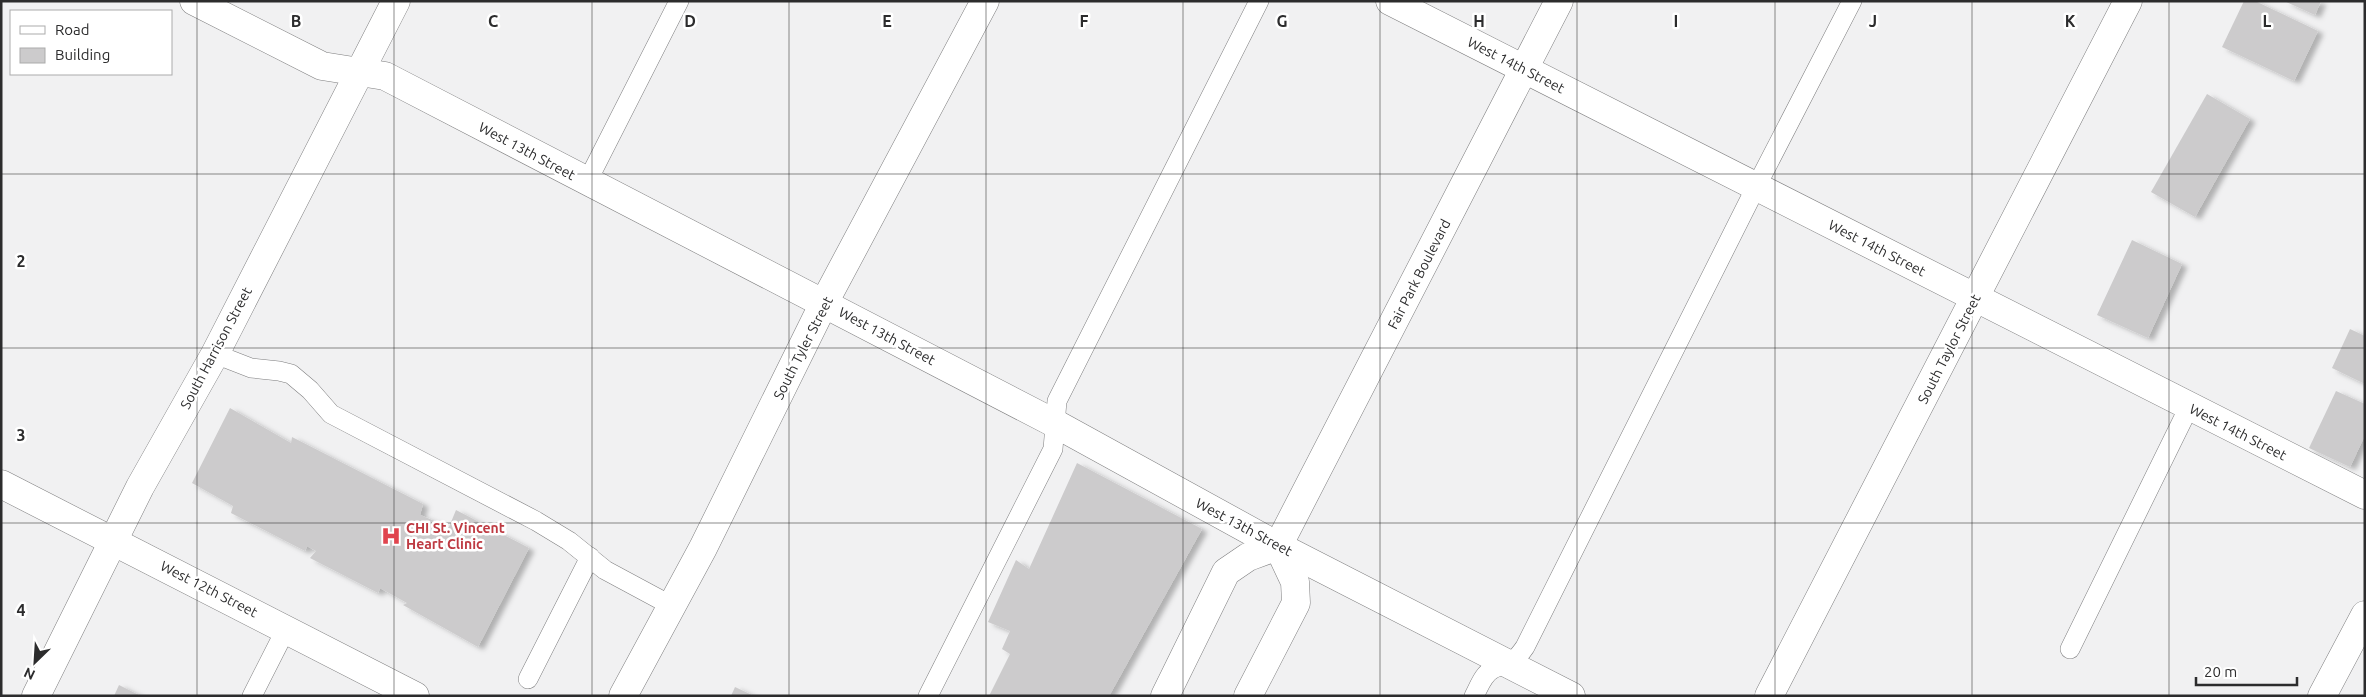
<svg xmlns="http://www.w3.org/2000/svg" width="2366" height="697" font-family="Ubuntu,sans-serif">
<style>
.building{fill:#cccbcc;filter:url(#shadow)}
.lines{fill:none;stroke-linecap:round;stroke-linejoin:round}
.lane-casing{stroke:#7e7e7f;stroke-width:20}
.street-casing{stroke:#7e7e7f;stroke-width:29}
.secondary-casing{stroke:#7e7e7f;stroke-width:29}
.lane{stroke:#fff;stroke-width:19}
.street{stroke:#fff;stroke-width:28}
.secondary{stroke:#fff;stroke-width:28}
.grid{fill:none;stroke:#2c2c2d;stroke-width:1;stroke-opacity:0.55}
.labels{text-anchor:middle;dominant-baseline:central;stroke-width:5;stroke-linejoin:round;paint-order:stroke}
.street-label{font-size:14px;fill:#2c2c2d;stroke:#fff}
.health-label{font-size:14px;font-weight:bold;fill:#be3a42;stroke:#fff;text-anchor:start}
.grid-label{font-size:16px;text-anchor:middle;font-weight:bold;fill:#2c2c2d;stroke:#fff;stroke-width:5;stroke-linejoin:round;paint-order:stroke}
</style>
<defs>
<filter id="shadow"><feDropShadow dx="5.5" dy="3" stdDeviation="2.5" flood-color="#0004"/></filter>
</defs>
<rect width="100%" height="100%" fill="#f1f1f2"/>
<g class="building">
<polygon points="2244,1 2255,1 2318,31 2294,81 2222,47"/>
<polygon points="2284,1 2321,1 2315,15"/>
<polygon points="2207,94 2250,119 2195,217 2151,192"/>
<polygon points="2132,240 2182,264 2148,338 2097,315"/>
<polygon points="2350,329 2365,336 2365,384 2332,368"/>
<polygon points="2336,391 2365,404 2365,435 2350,467 2309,448"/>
<polygon points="230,408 291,443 292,437 423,504 420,515 449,527 456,510 529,548 478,647 403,605 407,603 380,588 378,593 310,558 316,551 307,546 305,551 231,513 233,506 192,483"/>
<polygon points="1077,463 1202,529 1109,696 989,696 1010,654 1002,649 1010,631 988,622 1016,560 1029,569"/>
<polygon points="119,685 141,696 114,696"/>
<polygon points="735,687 754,696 731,696"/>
</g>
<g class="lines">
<defs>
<g id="lane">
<polyline points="587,182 679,1"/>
<polyline points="215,354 251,368 279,371 291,374 310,390 331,414 536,521 569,541 605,570 672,606"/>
<polyline points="2070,649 2189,407"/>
<polyline points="528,679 590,557"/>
<polyline points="252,696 286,629"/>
<polyline points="928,696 1053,449 1057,401 1259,1"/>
<path d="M 1474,696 C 1479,687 1483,674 1493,669 C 1510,660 1512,666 1525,647 L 1756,187 L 1852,1"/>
</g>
<g id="street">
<polyline points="194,1 322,66 385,76 1056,424 1278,546 1571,696"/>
<polyline points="1390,1 2365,495"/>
<polyline points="36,696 140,487 215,354 396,1"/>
<polyline points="623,696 703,548 824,303 985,1"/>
<polyline points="1769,696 2128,1"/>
<polyline points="2322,696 2365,615"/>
</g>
<g id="secondary">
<polyline points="1,484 415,696"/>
<polyline points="1165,696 1226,572 1248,557 1278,546 1559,1"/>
<polyline points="1248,696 1296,603 1295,582 1278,546"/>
</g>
</defs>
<use href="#lane" class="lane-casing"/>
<use href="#street" class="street-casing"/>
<use href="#secondary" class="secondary-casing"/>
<use href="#lane" class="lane"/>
<use href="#street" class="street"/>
<use href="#secondary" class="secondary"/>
</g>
<path class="grid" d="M 197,1 L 197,696M 394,1 L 394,696M 592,1 L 592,696M 789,1 L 789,696M 986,1 L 986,696M 1183,1 L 1183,696M 1380,1 L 1380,696M 1577,1 L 1577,696M 1775,1 L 1775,696M 1972,1 L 1972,696M 2169,1 L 2169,696M 1,174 L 2365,174M 1,348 L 2365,348M 1,523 L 2365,523"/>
<defs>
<symbol id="hospital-bare" viewBox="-9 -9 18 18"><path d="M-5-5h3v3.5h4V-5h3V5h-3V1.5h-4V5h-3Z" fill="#e0444e" stroke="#fff" stroke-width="2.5" paint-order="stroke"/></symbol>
</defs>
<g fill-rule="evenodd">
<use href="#hospital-bare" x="377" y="522" width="28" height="28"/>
</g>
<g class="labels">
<g class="street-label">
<text transform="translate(1516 65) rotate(27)">West 14th Street</text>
<text transform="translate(527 151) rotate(28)">West 13th Street</text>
<text transform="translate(1877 248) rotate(27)">West 14th Street</text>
<text transform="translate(1419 274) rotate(-63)">Fair Park Boulevard</text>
<text transform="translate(887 336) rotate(28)">West 13th Street</text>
<text transform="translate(216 348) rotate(-62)">South Harrison Street</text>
<text transform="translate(803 348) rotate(-63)">South Tyler Street</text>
<text transform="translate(1949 349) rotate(-63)">South Taylor Street</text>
<text transform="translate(2238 432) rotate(27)">West 14th Street</text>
<text transform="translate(1244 527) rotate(28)">West 13th Street</text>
<text transform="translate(209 589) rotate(27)">West 12th Street</text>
</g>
<g class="health-label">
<text x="406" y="528">CHI St. Vincent<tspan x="406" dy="16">Heart Clinic</tspan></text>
</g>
</g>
<g class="grid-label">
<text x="296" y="27">B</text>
<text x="493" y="27">C</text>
<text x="690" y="27">D</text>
<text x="887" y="27">E</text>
<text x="1084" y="27">F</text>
<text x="1282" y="27">G</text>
<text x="1479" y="27">H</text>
<text x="1676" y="27">I</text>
<text x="1873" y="27">J</text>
<text x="2070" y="27">K</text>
<text x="2267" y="27">L</text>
<text x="21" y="267">2</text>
<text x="21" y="441">3</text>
<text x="21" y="616">4</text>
</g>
<rect width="2366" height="697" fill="none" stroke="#2c2c2d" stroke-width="5"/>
<rect x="10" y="10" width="162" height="65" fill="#ffffff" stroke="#ababab"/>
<rect x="20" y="26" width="25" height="8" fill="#ffffff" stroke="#ababab"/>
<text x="55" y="35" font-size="15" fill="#2c2c2d">Road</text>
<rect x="20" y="48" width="25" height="15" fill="#cccbcc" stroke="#ababab"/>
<text x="55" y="60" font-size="15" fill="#2c2c2d">Building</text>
<g transform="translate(35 662) rotate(205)" stroke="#ffffff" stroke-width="4" paint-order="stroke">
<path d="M0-4L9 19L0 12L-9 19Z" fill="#2c2c2d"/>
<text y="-8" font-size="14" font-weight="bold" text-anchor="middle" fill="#2c2c2d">N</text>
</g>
<path d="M2196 677v8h101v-8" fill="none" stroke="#2c2c2d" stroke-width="2.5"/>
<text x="2204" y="677" font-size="15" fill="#2c2c2d" stroke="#ffffff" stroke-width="4" paint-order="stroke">20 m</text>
</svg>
